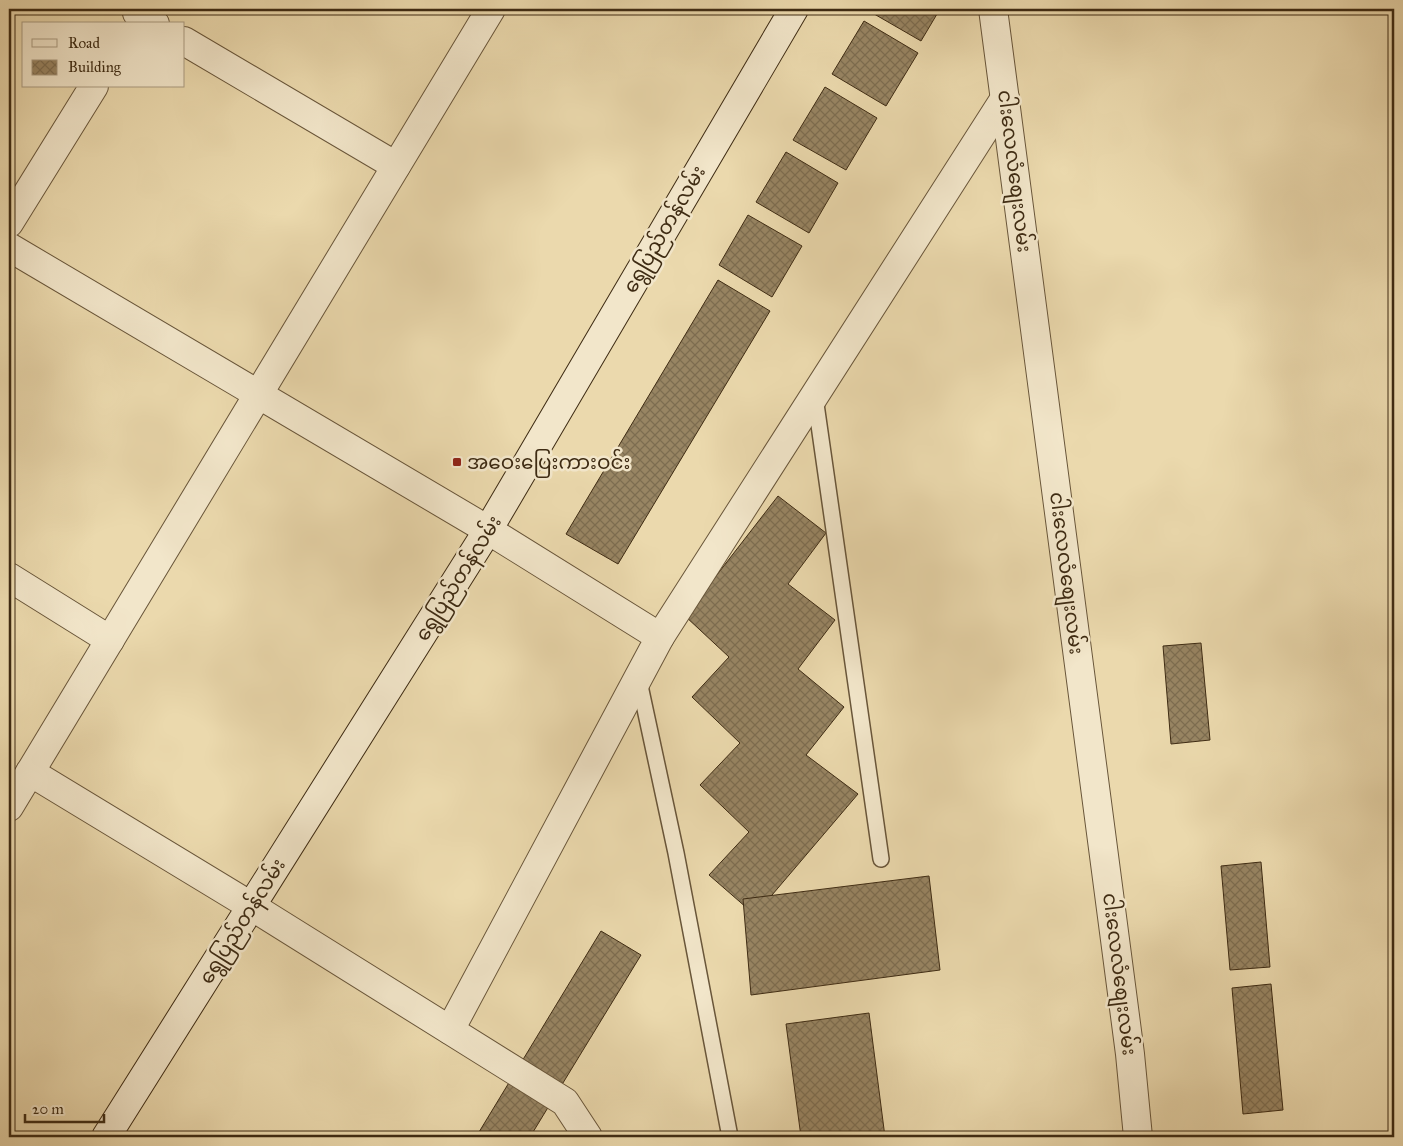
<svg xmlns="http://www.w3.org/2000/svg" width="1403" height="1146" font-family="'IM FELL Great Primer','Noto Sans Myanmar',serif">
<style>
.building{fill:url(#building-cross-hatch);stroke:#3e2b13}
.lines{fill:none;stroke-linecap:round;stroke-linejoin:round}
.service-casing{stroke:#69563a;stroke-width:18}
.minor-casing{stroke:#69563a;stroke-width:30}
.tertiary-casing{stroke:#69563a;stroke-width:30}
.secondary-casing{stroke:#3e2b13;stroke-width:30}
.service{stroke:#f2e6ca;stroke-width:15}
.minor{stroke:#f2e6ca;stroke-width:28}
.tertiary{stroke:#f2e6ca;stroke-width:28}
.secondary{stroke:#f2e6ca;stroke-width:28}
.poi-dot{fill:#8f2418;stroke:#f2e6ca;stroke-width:2}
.labels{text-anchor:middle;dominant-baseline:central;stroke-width:5;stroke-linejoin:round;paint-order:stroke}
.street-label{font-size:20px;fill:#3e2b13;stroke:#f2e6ca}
.poi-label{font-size:20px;fill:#3e2b13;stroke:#f2e6ca;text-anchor:start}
</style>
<defs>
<pattern id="building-cross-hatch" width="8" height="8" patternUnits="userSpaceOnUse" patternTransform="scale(1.25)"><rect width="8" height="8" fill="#988563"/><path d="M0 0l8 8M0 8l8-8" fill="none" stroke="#7d6d50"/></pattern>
</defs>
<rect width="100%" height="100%" fill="#ebd9ad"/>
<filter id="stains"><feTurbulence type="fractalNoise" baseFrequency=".004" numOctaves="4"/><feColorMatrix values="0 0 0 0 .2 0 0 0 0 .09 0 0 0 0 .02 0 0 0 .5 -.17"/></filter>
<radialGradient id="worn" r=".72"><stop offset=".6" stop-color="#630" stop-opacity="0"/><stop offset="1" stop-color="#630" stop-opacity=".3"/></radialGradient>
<g class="building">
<polygon points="871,9 940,9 921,41 869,11"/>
<polygon points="864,21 918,53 886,106 832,74"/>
<polygon points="825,87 877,118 846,170 793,140"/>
<polygon points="786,152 838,183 809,233 756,202"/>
<polygon points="748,215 802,246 772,297 719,265"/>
<polygon points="718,280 770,311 618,564 566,534"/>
<polygon points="778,496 826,533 788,584 835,620 798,669 844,707 806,755 858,794 755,915 709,875 749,832 700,785 740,743 692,697 729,657 685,616"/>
<polygon points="1201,643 1210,740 1171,744 1163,646"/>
<polygon points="1261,862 1270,967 1230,970 1221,866"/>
<polygon points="929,876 940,970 751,995 743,899"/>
<polygon points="601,931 641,955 530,1137 476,1137"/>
<polygon points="1271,984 1283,1110 1243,1114 1232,988"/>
<polygon points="869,1013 885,1137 801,1137 786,1024"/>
</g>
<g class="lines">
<defs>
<g id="service">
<polyline points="815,397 881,859"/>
<polyline points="639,681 676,853 730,1137"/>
</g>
<g id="minor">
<polyline points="137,13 155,24"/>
<polyline points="184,41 396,166"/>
<polyline points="9,223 94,86"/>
<polyline points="9,247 488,530 660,637 450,1030"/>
<polyline points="9,577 110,640"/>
<polyline points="660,637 1005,98"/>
<polyline points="30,772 251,906 565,1102 588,1137"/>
<polyline points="9,807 491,9"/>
</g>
<polyline id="tertiary" points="993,9 1130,1054 1138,1137"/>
<polyline id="secondary" points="106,1137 488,530 794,9"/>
</defs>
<use href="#service" class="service-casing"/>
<use href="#minor" class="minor-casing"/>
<use href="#tertiary" class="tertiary-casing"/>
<use href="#secondary" class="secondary-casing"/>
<use href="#service" class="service"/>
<use href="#minor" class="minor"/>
<use href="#tertiary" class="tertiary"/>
<use href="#secondary" class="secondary"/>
</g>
<rect class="poi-dot" x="452" y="457" width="10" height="10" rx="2.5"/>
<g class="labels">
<g class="street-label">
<text transform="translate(1015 171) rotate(83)">ငါးလေလံစျေးလမ်း</text>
<text transform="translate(664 229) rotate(-60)">ရွေပြည်တန်လမ်း</text>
<text transform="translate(1067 573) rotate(83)">ငါးလေလံစျေးလမ်း</text>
<text transform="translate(458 578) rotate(-58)">ရွေပြည်တန်လမ်း</text>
<text transform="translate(242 921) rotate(-58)">ရွေပြည်တန်လမ်း</text>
<text transform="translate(1120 974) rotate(83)">ငါးလေလံစျေးလမ်း</text>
</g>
<g class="poi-label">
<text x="467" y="462">အဝေးပြေးကားဝင်း</text>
</g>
</g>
<rect width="1403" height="1146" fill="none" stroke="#ebd9ad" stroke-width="30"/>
<rect x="10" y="10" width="1383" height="1126" fill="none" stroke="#3e2b13" stroke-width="2.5"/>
<rect x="15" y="15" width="1373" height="1116" fill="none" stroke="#3e2b13"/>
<rect x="22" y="22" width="162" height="65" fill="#f2e6ca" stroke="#aa9b81"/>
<rect x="32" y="39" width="25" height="8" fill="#f2e6ca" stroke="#aa9b81"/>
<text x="68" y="48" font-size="15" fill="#3e2b13">Road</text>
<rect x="32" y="60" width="25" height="15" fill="url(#building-cross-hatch)" stroke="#aa9b81"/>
<text x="68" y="72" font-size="15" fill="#3e2b13">Building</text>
<path d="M25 1114v8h79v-8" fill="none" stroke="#3e2b13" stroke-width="2.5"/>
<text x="32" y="1114" font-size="15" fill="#3e2b13" stroke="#f2e6ca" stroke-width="4" paint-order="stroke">20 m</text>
<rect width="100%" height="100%" filter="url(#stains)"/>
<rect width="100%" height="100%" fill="url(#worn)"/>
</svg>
